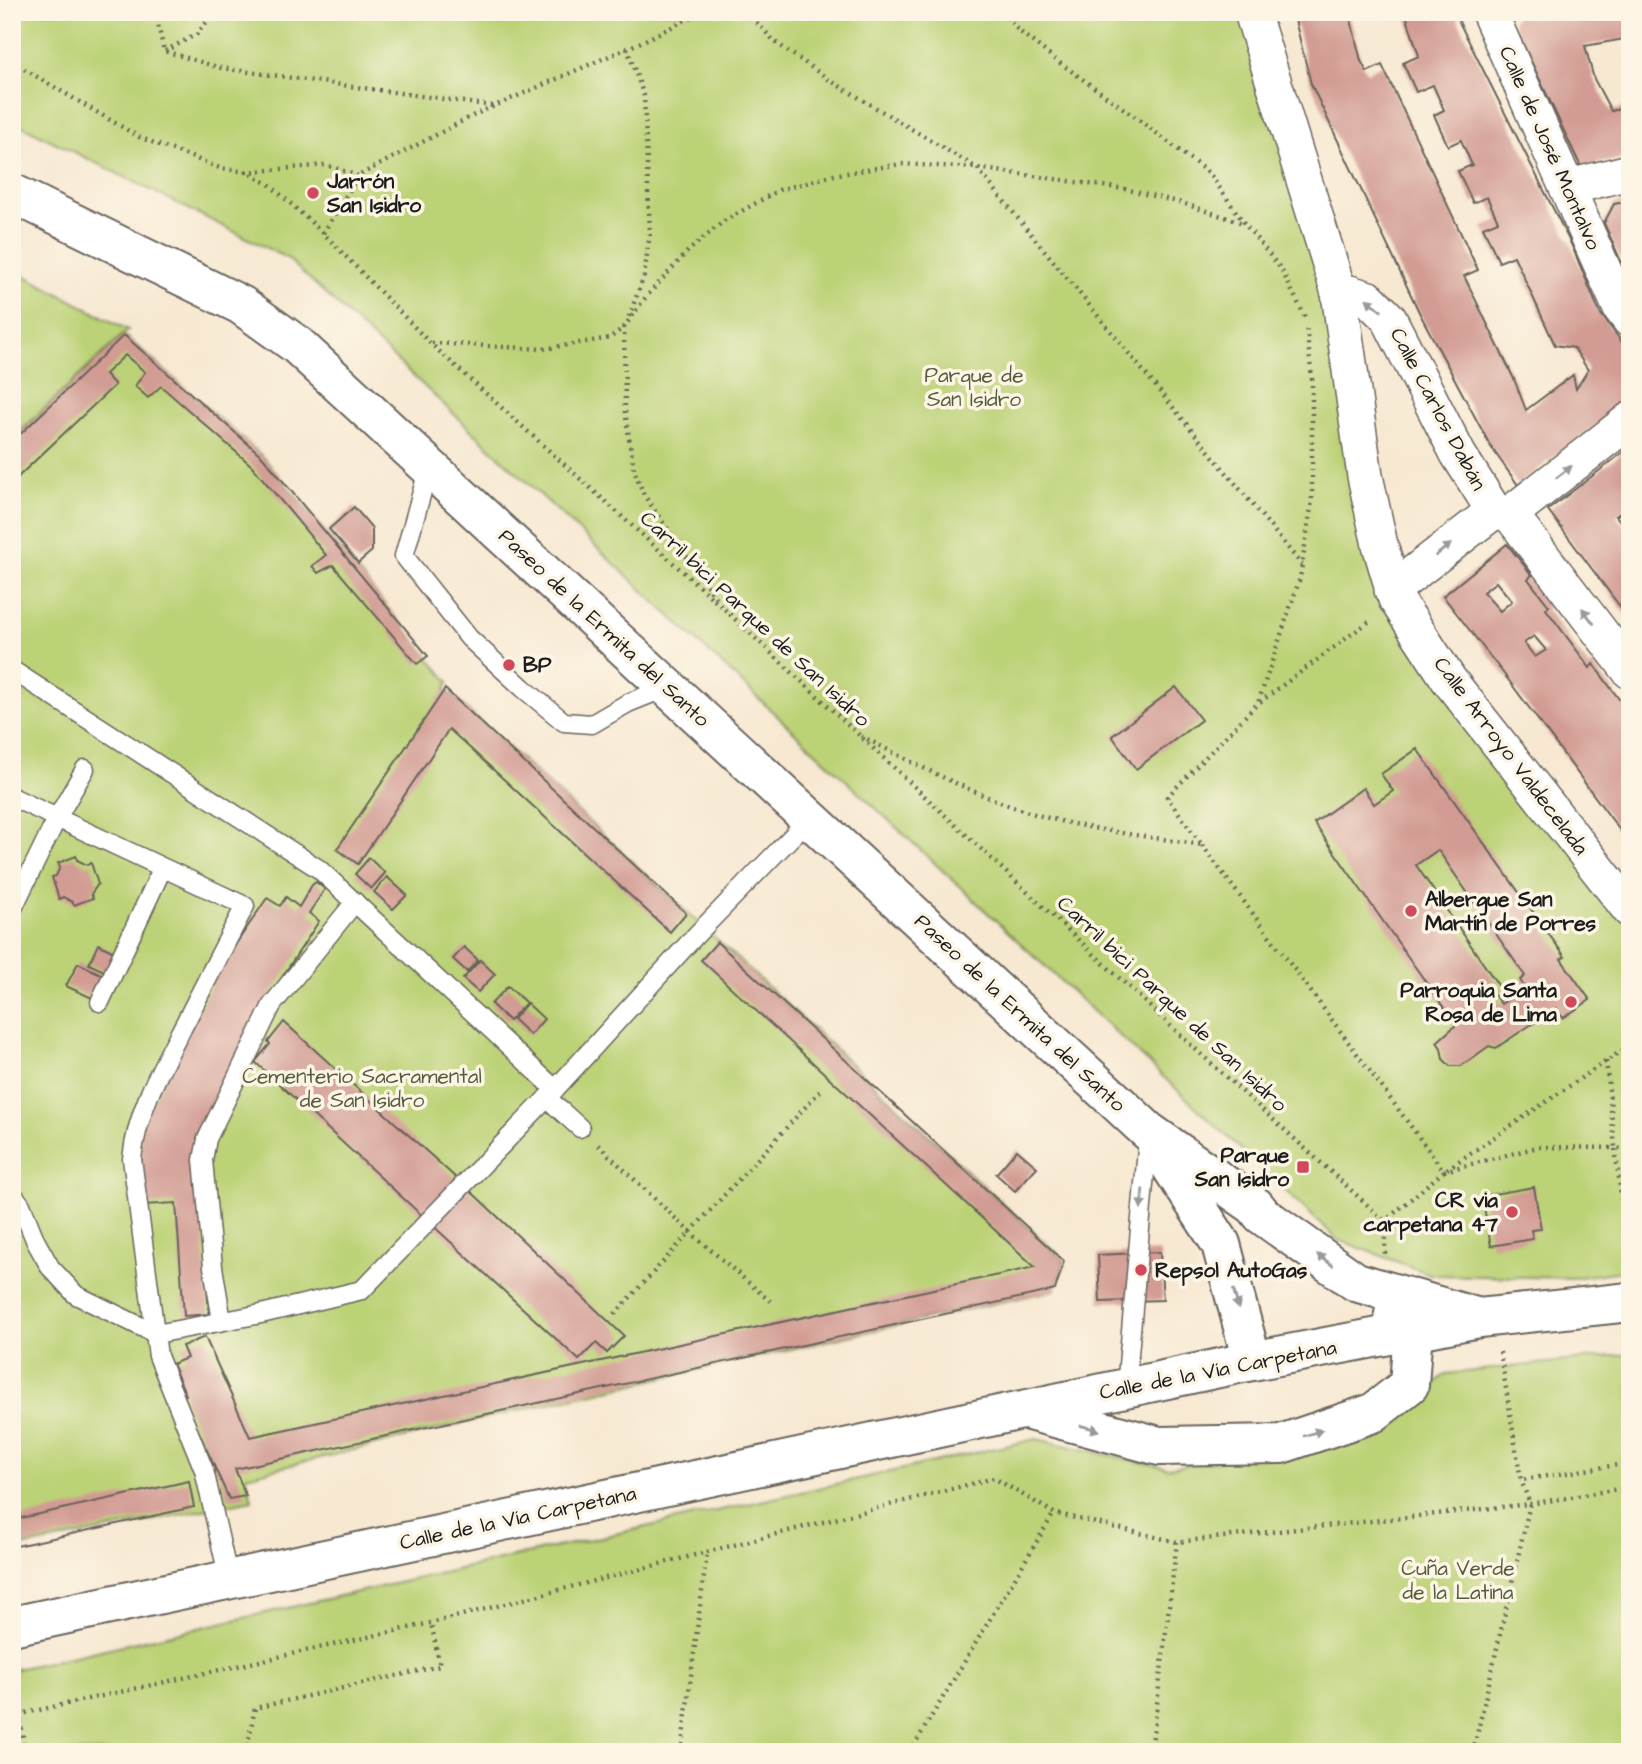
<svg xmlns="http://www.w3.org/2000/svg" width="1642" height="1764" font-family="'Architects Daughter',sans-serif">
<style>
.green{fill:#bbd276;stroke:#6c7749;stroke-width:2}
.building{fill:#d29b93;fill-rule:evenodd}
.lines{fill:none;stroke-linecap:round;stroke-linejoin:round}
.lane-casing{stroke:#69635b;stroke-width:21}
.street-casing{stroke:#69635b;stroke-width:38}
.secondary-casing{stroke:#69635b;stroke-width:42}
.path{stroke:#69635b;stroke-width:4.5;stroke-dasharray:2 5;stroke-linecap:butt}
.lane{stroke:#fff;stroke-width:18}
.street{stroke:#fff;stroke-width:35}
.secondary{stroke:#fff;stroke-width:38}
.oneway{fill:#999}
.poi-dot{fill:#d1495b;stroke:#fcf5e5;stroke-width:2.5}
.labels{text-anchor:middle;dominant-baseline:central;stroke-width:7;stroke-linejoin:round;paint-order:stroke}
.street-label{font-size:21px;fill:#1c1c1c;stroke:#fcf5e5}
.poi-label{font-size:21px;font-weight:bold;fill:#1c1c1c;stroke:#fcf5e5;text-anchor:start}
.park-label{font-size:21px;fill:#545c3c;stroke:#fcf5e5}
</style>
<rect width="100%" height="100%" fill="#fcf5e5"/>
<filter id="ink" filterUnits="userSpaceOnUse"><feTurbulence type="fractalNoise" baseFrequency=".0143" numOctaves="2"/><feDisplacementMap in="SourceGraphic" scale="14" xChannelSelector="R" yChannelSelector="G"/><feConvolveMatrix kernelMatrix="1 2 1 2 8 2 1 2 1" color-interpolation-filters="sRGB"/></filter>
<filter id="wash" filterUnits="userSpaceOnUse"><feTurbulence type="fractalNoise" baseFrequency=".00686" numOctaves="4" result="noise"/><feDisplacementMap in="SourceGraphic" scale="28" xChannelSelector="R" yChannelSelector="G"/><feGaussianBlur stdDeviation="1.57" result="paint"/><feColorMatrix in="noise" values="0 0 0 0 0 0 0 0 0 0 0 0 0 0 0 0 0 1.4 0 .05"/><feComposite in="paint" operator="in"/></filter>
<g filter="url(#wash)">
<rect width="100%" height="100%" fill="#f7e8d1"/>
<g class="green">
<polygon points="12,12 1244,12 1281,106 1392,590 1630,910 1630,1270 1572,1278 1433,1275 1338,1240 287,258 12,121"/>
<polygon points="12,269 128,330 12,439"/>
<polygon points="124,335 263,457 449,682 445,689 1065,1261 1055,1290 514,1411 246,1476 252,1500 12,1549 12,442"/>
<polygon points="1630,1354 1630,1752 12,1752 12,1670 1036,1439 1167,1468 1363,1439 1446,1374"/>
</g>
<g id="blocks">
<g class="building">
<polygon points="1293,12 1349,12 1361,61 1367,72 1382,65 1478,270 1464,276 1514,379 1526,410 1573,375 1576,389 1588,370 1574,348 1555,345 1514,256 1499,262 1483,227 1498,221 1487,197 1473,203 1458,171 1472,165 1461,140 1448,146 1434,115 1444,110 1433,85 1416,92 1403,63 1419,56 1405,12 1457,12 1459,22 1572,246 1600,313 1630,353 1630,399 1518,485 1491,447 1420,314 1311,84"/>
<polygon points="1520,12 1630,12 1630,38 1585,46 1594,79 1611,111 1630,107 1630,157 1581,167 1512,21"/>
<polygon points="1630,201 1630,282 1604,223 1614,204"/>
<polygon points="124,335 263,457 428,656 417,664 333,565 318,573 312,566 326,555 252,466 161,386 148,398 135,386 145,372 125,355 105,374 115,385 20,475 12,487 12,442"/>
<polygon points="1630,447 1630,506 1616,516 1630,533 1630,620 1548,510"/>
<polygon points="354,507 372,528 372,551 358,563 329,529"/>
<path d="M 1507,544 L 1532,575 L 1528,579 L 1549,606 L 1546,609 L 1590,668 L 1593,664 L 1630,714 L 1630,844 L 1507,678 L 1443,596 ZM 1496,582 L 1512,601 L 1500,611 L 1483,592 ZM 1534,636 L 1546,650 L 1535,657 L 1524,643 Z"/>
<polygon points="1176,687 1201,720 1136,769 1112,736"/>
<polygon points="445,689 686,913 670,932 449,729 358,864 337,849"/>
<path d="M 1417,749 L 1565,957 L 1561,959 L 1590,1000 L 1563,1018 L 1556,1008 L 1496,1048 L 1489,1046 L 1461,1066 L 1450,1066 L 1443,1059 L 1441,1048 L 1437,1042 L 1456,1025 L 1314,823 L 1363,788 L 1374,804 L 1393,791 L 1381,774 ZM 1438,850 L 1525,976 L 1520,980 L 1525,988 L 1501,1004 L 1495,996 L 1502,991 L 1416,865 Z"/>
<polygon points="76,856 77,860 87,865 91,863 98,884 91,894 93,898 74,905 72,902 63,897 59,899 52,877 56,876 60,867 58,863"/>
<polygon points="369,858 385,873 371,889 355,874"/>
<polygon points="387,877 407,895 393,909 374,892"/>
<polygon points="316,882 325,889 309,913 319,921 269,997 197,1138 209,1314 184,1316 176,1203 144,1205 140,1126 221,966 267,898 280,906 286,897 299,907 312,885"/>
<polygon points="717,942 1064,1261 1055,1290 235,1469 246,1496 229,1499 183,1397 186,1395 172,1364 187,1358 182,1346 205,1337 250,1437 1035,1267 701,960"/>
<polygon points="98,944 116,953 106,972 89,964"/>
<polygon points="464,947 478,960 467,972 453,959"/>
<polygon points="480,960 495,974 478,992 463,979"/>
<polygon points="78,963 105,976 94,999 66,986"/>
<polygon points="508,986 526,1003 509,1021 491,1004"/>
<polygon points="527,1003 544,1019 530,1035 513,1019"/>
<polygon points="284,1022 478,1198 624,1336 607,1353 596,1343 579,1360 255,1062 270,1044 268,1042"/>
<polygon points="1017,1150 1037,1167 1015,1191 996,1174"/>
<polygon points="1534,1187 1541,1229 1531,1230 1533,1239 1491,1246 1482,1196"/>
<polygon points="1160,1252 1163,1300 1100,1302 1098,1255"/>
<polygon points="189,1481 194,1507 12,1547 12,1520"/>
</g>
</g>
</g>
<g filter="url(#ink)">
<use href="#blocks" fill-opacity="0" stroke="#69635b" stroke-width="2"/>
<g class="lines">
<defs>
<g id="lane">
<polyline points="429,467 404,556 469,638 523,688 564,722 592,724 628,703 668,687"/>
<polyline points="12,670 319,869 555,1089"/>
<path d="M 12,797 L 245,906 C 225,944 206,982 186,1021 C 163,1065 137,1109 132,1159 L 158,1356 L 204,1470 L 229,1580"/>
<polyline points="12,910 57,818 85,769"/>
<polyline points="100,1002 162,869"/>
<polyline points="547,1098 580,1128"/>
<polyline points="12,1193 21,1205 36,1242 50,1267 76,1295 156,1334 261,1314 362,1290 547,1098 697,934 810,818"/>
<polyline points="222,1321 213,1267 203,1160 207,1139 272,1005 355,902"/>
<polyline points="1126,1388 1148,1138"/>
</g>
<g id="street">
<polyline points="1252,12 1339,293 1365,476 1380,545 1396,599 1449,680 1630,910"/>
<polyline points="1489,12 1620,307 1630,320"/>
<polyline points="1569,187 1630,172"/>
<polyline points="1339,293 1350,293 1369,299 1389,319 1458,454 1494,511 1510,514 1630,671"/>
<polyline points="1510,514 1630,420"/>
<polyline points="1392,590 1494,511"/>
</g>
<g id="secondary">
<polyline points="12,193 241,305 297,345 1148,1131 1255,1206 1262,1215 1356,1282 1479,1318"/>
<polyline points="1159,1148 1221,1244 1252,1361"/>
<polyline points="1029,1411 1159,1446 1281,1444 1373,1413 1409,1385 1413,1330 1394,1314"/>
<polyline points="12,1626 1252,1361 1479,1318 1630,1302"/>
</g>
</defs>
<use href="#lane" class="lane-casing"/>
<use href="#street" class="street-casing"/>
<use href="#secondary" class="secondary-casing"/>
<g class="path">
<polyline points="155,12 164,51 221,68 493,106"/>
<polyline points="747,12 775,42 831,81 977,168 1302,565"/>
<polyline points="1002,12 1019,31 1060,63 1134,116 1210,174 1244,223 1281,269 1305,317"/>
<polyline points="627,48 644,96 650,233 644,276 628,319"/>
<polyline points="165,51 197,34 215,12"/>
<polyline points="12,62 139,137 220,168 246,172 269,184 323,233 430,343 722,607 1191,1045 1385,1221 1385,1254"/>
<polyline points="246,172 326,165 358,176"/>
<polyline points="323,233 358,176 474,115 639,43 702,12"/>
<polyline points="624,327 625,411 634,470 644,495 717,600"/>
<polyline points="432,343 543,349 610,338 624,327 646,297 688,251 724,221 779,190 834,175 901,164 977,168 1125,189 1182,203 1243,223"/>
<polyline points="1260,702 1371,620"/>
<path d="M 861,736 C 919,766 976,796 1038,815 C 1091,831 1148,836 1202,845 L 1167,797 L 1258,703 L 1300,578 L 1312,501 L 1312,378 L 1306,326"/>
<polyline points="1202,845 1444,1171 1385,1221"/>
<polyline points="1606,1061 1615,1148 1630,1150"/>
<polyline points="598,1145 690,1232 771,1302"/>
<polyline points="1447,1169 1630,1045"/>
<polyline points="1444,1171 1538,1147 1615,1148 1630,1266"/>
<polyline points="615,1314 820,1091"/>
<polyline points="1500,1352 1521,1480 1630,1463"/>
<polyline points="19,1714 26,1752"/>
<polyline points="12,1716 431,1623 994,1478 1054,1513 1177,1542 1530,1504 1630,1487"/>
<polyline points="246,1752 255,1708 440,1666 431,1623"/>
<polyline points="681,1752 707,1553"/>
<polyline points="910,1752 1054,1513"/>
<polyline points="1151,1752 1177,1542"/>
<polyline points="1473,1752 1530,1504 1521,1480"/>
</g>
<use href="#lane" class="lane"/>
<use href="#street" class="street"/>
<use href="#secondary" class="secondary"/>
</g>
<defs><path id="oneway-solid" d="M-6-.8H1V-3.2L6.5 0L1 3.2V.8H-6Z" transform="scale(1.75)"/></defs>
<g class="oneway">
<use href="#oneway-solid" transform="translate(1374 305) rotate(-141)"/>
<use href="#oneway-solid" transform="translate(1564 472) rotate(-38)"/>
<use href="#oneway-solid" transform="translate(1443 550) rotate(-38)"/>
<use href="#oneway-solid" transform="translate(1588 616) rotate(-127)"/>
<use href="#oneway-solid" transform="translate(1142 1199) rotate(95)"/>
<use href="#oneway-solid" transform="translate(1325 1260) rotate(-144)"/>
<use href="#oneway-solid" transform="translate(1236 1299) rotate(75)"/>
<use href="#oneway-solid" transform="translate(1090 1428) rotate(15)"/>
<use href="#oneway-solid" transform="translate(1313 1433) rotate(-18)"/>
</g>
</g>
<g class="poi-dot">
<circle cx="313" cy="193" r="7"/>
<circle cx="509" cy="665" r="7"/>
<circle cx="1411" cy="911" r="7"/>
<circle cx="1571" cy="1002" r="7"/>
<rect x="1296" y="1160" width="14" height="14" rx="3.5"/>
<circle cx="1512" cy="1212" r="7"/>
<circle cx="1141" cy="1270" r="7"/>
</g>
<g class="labels">
<g class="street-label">
<text transform="translate(1550 148) rotate(66)">Calle de José Montalvo</text>
<text transform="translate(1438 409) rotate(62)">Calle Carlos Dabán</text>
<text transform="translate(755 619) rotate(43)">Carril bici Parque de San Isidro</text>
<text transform="translate(604 628) rotate(43)">Paseo de la Ermita del Santo</text>
<text transform="translate(1511 756) rotate(53)">Calle Arroyo Valdecelada</text>
<text transform="translate(1172 1004) rotate(43)">Carril bici Parque de San Isidro</text>
<text transform="translate(1020 1013) rotate(43)">Paseo de la Ermita del Santo</text>
<text transform="translate(1218 1370) rotate(-11)">Calle de la Vía Carpetana</text>
<text transform="translate(518 1518) rotate(-12)">Calle de la Vía Carpetana</text>
</g>
<g class="poi-label">
<text x="327" y="181">Jarrón<tspan x="327" dy="24">San Isidro</tspan></text>
<text x="523" y="665">BP</text>
<text x="1425" y="899">Albergue San<tspan x="1425" dy="24">Martín de Porres</tspan></text>
<text x="1557" y="990" text-anchor="end">Parroquia Santa<tspan x="1557" dy="24">Rosa de Lima</tspan></text>
<text x="1289" y="1155" text-anchor="end">Parque<tspan x="1289" dy="24">San Isidro</tspan></text>
<text x="1498" y="1200" text-anchor="end">CR via<tspan x="1498" dy="24">carpetana 47</tspan></text>
<text x="1155" y="1270">Repsol AutoGas</text>
</g>
<g class="park-label">
<text x="974" y="375">Parque de<tspan x="974" dy="24">San Isidro</tspan></text>
<text x="362" y="1076">Cementerio Sacramental<tspan x="362" dy="24">de San Isidro</tspan></text>
<text x="1458" y="1568">Cuña Verde<tspan x="1458" dy="24">de la Latina</tspan></text>
</g>
</g>
<rect width="1642" height="1764" fill="none" stroke="#fcf5e5" stroke-width="42"/>
</svg>
